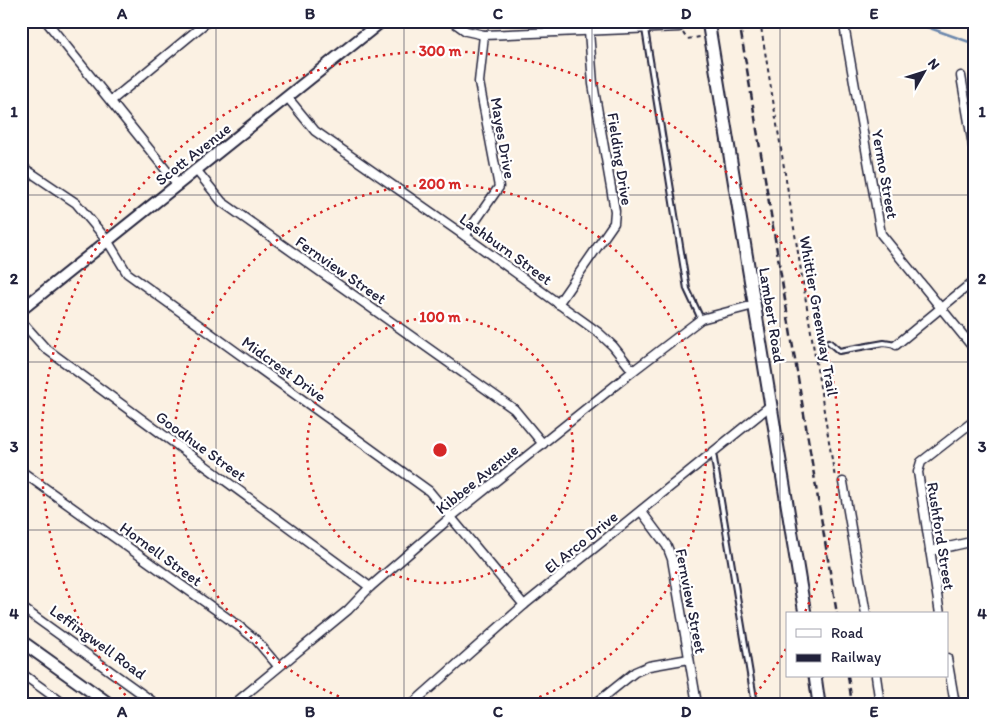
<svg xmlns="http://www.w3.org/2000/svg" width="996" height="725" font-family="Itim,sans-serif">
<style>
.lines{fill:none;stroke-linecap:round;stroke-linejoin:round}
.stream{stroke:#6c88ad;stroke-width:2.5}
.service-casing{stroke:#22223b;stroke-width:8}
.minor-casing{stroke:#22223b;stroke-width:11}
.tertiary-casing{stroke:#22223b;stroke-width:14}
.secondary-casing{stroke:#22223b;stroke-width:15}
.path{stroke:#22223b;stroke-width:2;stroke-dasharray:4 4;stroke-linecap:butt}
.service{stroke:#fff;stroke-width:4}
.minor{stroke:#fff;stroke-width:8}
.tertiary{stroke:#fff;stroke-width:10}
.secondary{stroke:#fff;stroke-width:11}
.rail{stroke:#22223b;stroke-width:2.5;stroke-dasharray:8 4;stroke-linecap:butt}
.grid{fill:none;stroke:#22223b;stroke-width:1;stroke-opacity:0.55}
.ring{fill:none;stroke:#d62828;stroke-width:2.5;stroke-dasharray:2.5 5}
.labels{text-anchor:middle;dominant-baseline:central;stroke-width:4.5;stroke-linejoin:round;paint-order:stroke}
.street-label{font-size:16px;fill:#22223b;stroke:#fff}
.centre{fill:#d62828;stroke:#fff;stroke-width:2.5}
.ring-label{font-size:15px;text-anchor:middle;font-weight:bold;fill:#d62828;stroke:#fff;stroke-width:4.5;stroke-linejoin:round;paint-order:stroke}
.neatline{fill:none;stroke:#22223b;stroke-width:2}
.grid-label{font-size:16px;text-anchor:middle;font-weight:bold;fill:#22223b}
</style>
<rect width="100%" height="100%" fill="#fbf1e3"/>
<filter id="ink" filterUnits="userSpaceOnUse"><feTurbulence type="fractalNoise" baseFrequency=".02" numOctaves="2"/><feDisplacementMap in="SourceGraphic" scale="10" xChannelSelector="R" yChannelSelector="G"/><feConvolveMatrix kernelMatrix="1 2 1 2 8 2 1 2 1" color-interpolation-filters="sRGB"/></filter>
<g filter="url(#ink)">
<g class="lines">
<polyline class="stream" points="910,21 975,44"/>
<defs>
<g id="service">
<polyline points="645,29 687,289 701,319"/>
<polyline points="829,342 839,351 884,343 896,345"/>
<polyline points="713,453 755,704"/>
</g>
<g id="minor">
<polyline points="46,21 178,185"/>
<polyline points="452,21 466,31 484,35 679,27"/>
<polyline points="845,31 881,234 975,350"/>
<polyline points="961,76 975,157"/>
<polyline points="288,98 315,131 465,236 599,333 613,346 633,371"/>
<polyline points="111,101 208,21"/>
<polyline points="21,166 76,203 107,240 127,273 429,491 524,605"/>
<polyline points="197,171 222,202 514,409 543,444"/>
<polyline points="465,236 499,187 479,82 484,35"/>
<polyline points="558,304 614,223 615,211 593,84 589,31"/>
<polyline points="21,321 45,348 370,587"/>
<polyline points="896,345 975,280"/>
<polyline points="21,471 240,627 256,640 278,666"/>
<polyline points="843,482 866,614"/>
<polyline points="641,511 667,546 672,559 697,704"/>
<polyline points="930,551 975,541"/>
<polyline points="21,607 156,704"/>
<polyline points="940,614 918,472 921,462 975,420"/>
<polyline points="947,658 955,704"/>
<polyline points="21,673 64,704"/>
<polyline points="876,676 880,704"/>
<polyline points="234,704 348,610 370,587 451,517 633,371 701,319 754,305"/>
<polyline points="412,704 524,605 771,405"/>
<polyline points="595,704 635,672 649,666 689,659"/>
</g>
<polyline id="tertiary" points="21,310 382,21"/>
<g id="secondary">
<polyline points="708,21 805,614"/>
<polyline points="21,641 109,704"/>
<polyline points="815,676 819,704"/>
</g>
</defs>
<use href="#service" class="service-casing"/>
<use href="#minor" class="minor-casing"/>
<use href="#tertiary" class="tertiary-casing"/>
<use href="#secondary" class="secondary-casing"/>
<g class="path">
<polyline points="760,21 835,478"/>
<polyline points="683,33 687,39 700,37"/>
</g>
<use href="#service" class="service"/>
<use href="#minor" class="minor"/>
<use href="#tertiary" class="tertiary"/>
<use href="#secondary" class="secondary"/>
<g class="rail">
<polyline points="739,21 837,614"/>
<polyline points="848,676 852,704"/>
</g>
</g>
</g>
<path class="grid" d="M 216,21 L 216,704M 404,21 L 404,704M 592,21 L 592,704M 780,21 L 780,704M 21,195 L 975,195M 21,362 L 975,362M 21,530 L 975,530"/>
<g class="ring">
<circle cx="440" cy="450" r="133"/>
<path d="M360 704A266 266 0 1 1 520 704"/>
<path d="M786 649A399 399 0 0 1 750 701M130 701A399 399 0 1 1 805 612"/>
</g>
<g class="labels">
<g class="street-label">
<text transform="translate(503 138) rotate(80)">Mayes Drive</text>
<text transform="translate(193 154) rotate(-38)">Scott Avenue</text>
<text transform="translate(620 159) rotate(81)">Fielding Drive</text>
<text transform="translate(885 174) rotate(80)">Yermo Street</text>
<text transform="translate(506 249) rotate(36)">Lashburn Street</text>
<text transform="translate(341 270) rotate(35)">Fernview Street</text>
<text transform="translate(772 315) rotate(81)">Lambert Road</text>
<text transform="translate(819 316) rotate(80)">Whittier Greenway Trail</text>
<text transform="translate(284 369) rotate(36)">Midcrest Drive</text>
<text transform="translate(201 446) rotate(36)">Goodhue Street</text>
<text transform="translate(477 479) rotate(-39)">Kibbee Avenue</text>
<text transform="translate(941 536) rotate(81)">Rushford Street</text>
<text transform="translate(581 542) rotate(-39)">El Arco Drive</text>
<text transform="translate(161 554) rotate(36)">Hornell Street</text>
<text transform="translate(691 601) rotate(79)">Fernview Street</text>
<text transform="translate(98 642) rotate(36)">Leffingwell Road</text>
</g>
</g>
<circle cx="440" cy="450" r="8" class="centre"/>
<g class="ring-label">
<text x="440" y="56">300 m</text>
<text x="440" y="189">200 m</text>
<text x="440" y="322">100 m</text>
</g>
<rect width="996" height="725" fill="none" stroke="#fff" stroke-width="55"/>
<rect x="786" y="612" width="162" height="65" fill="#ffffff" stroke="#a7a7b1"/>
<rect x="796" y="629" width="25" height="8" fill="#ffffff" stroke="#a7a7b1"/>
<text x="831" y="638" font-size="15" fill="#22223b">Road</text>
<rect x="796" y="654" width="25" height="8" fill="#22223b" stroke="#a7a7b1"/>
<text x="831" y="662" font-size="15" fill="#22223b">Railway</text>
<g transform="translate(924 72) rotate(51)" stroke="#ffffff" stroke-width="4" paint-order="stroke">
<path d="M0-4L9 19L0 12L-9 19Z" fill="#22223b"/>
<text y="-8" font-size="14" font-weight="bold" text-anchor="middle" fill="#22223b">N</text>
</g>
<rect x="28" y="28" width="940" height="670" class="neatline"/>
<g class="grid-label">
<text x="122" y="19">A</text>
<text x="310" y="19">B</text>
<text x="498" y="19">C</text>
<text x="686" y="19">D</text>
<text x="874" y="19">E</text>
<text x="14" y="117">1</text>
<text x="982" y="117">1</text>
<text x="14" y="284">2</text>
<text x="982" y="284">2</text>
<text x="14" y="452">3</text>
<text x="982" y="452">3</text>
<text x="14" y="619">4</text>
<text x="982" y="619">4</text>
<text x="122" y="717">A</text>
<text x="310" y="717">B</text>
<text x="498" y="717">C</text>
<text x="686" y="717">D</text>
<text x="874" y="717">E</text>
</g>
</svg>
